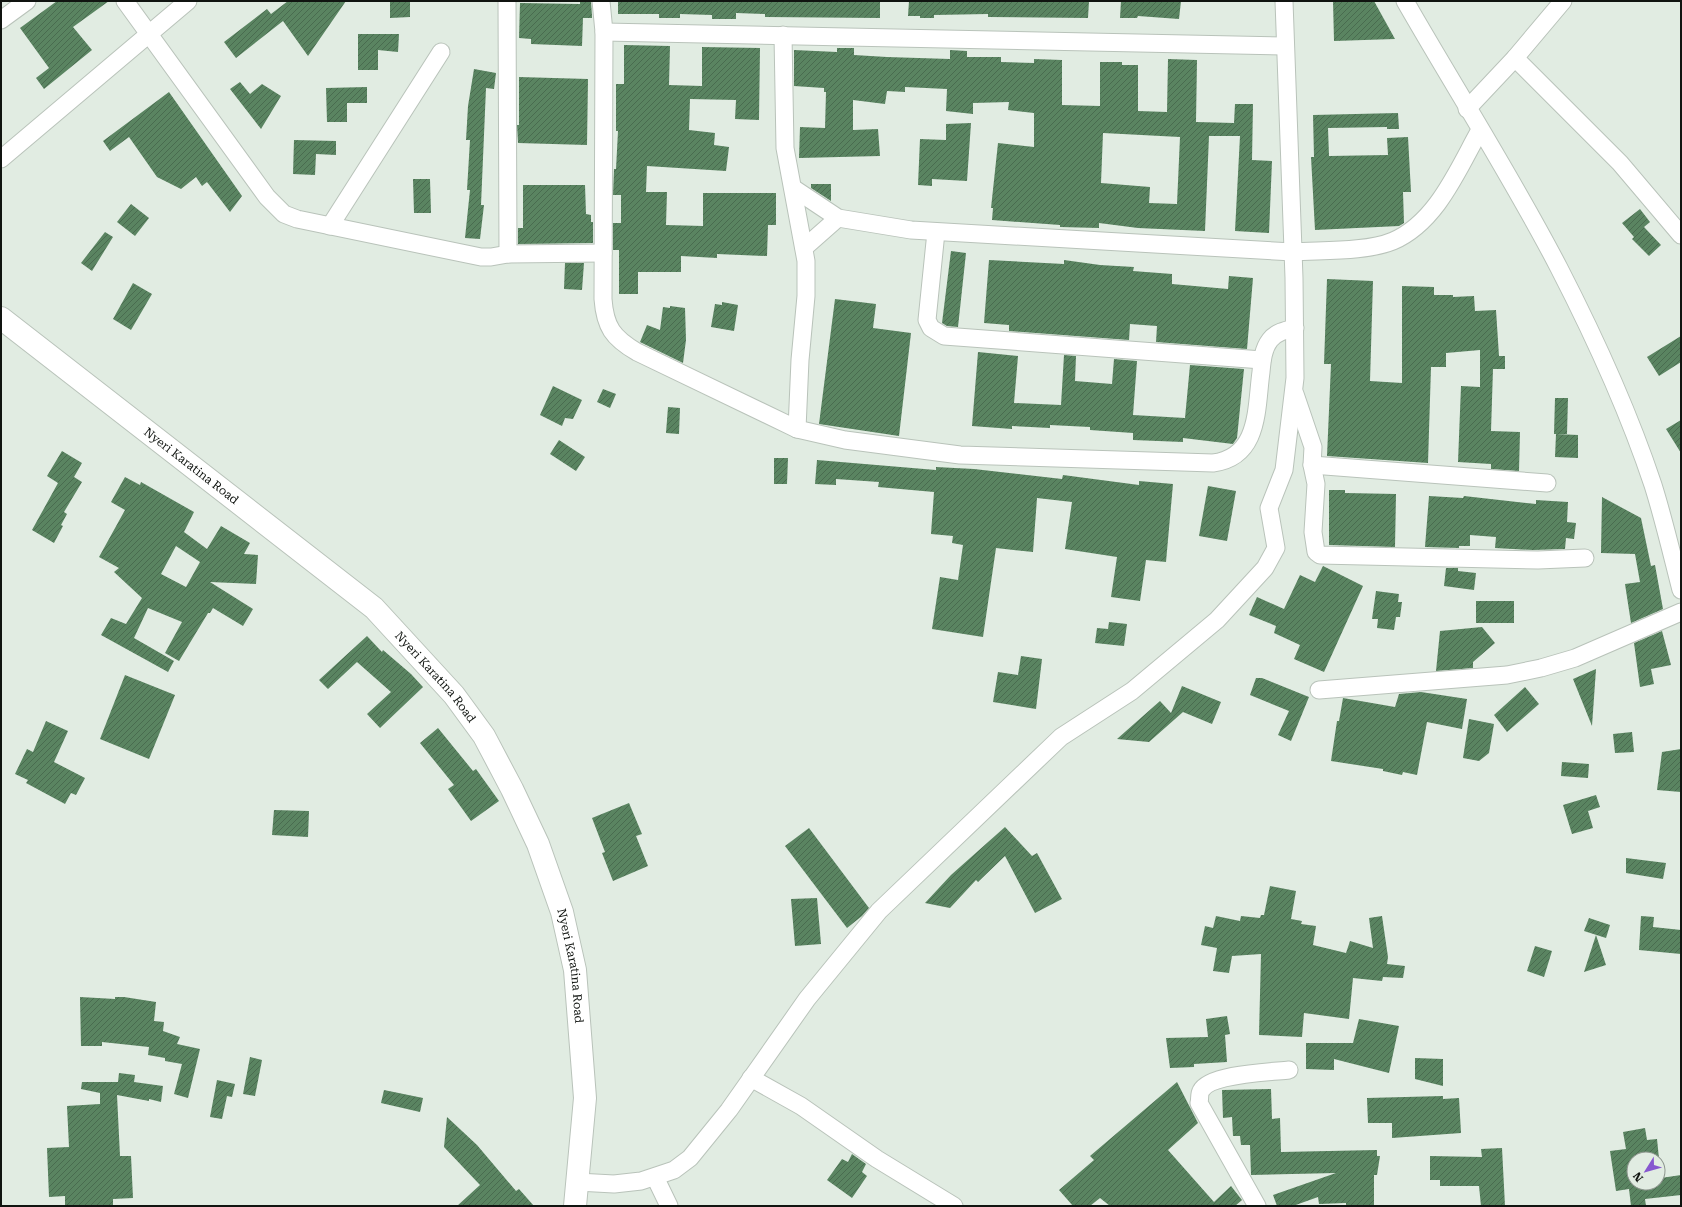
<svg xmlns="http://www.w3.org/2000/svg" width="1682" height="1207" font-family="'Roboto Serif',serif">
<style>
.building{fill:url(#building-hatch);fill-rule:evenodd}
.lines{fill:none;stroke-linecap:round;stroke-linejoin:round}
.minor-casing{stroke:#b9c3ba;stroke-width:19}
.trunk-casing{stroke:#b9c3ba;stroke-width:24}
.minor{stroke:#fff;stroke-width:17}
.trunk{stroke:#fff;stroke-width:22}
.labels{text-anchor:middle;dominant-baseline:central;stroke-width:3;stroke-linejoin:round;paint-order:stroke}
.street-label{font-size:12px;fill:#101410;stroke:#e1ece2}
</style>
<defs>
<pattern id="building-hatch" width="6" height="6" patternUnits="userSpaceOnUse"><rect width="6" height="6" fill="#5a8461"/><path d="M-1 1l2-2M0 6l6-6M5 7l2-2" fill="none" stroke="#496b4f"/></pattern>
</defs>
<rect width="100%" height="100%" fill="#e1ece2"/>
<g class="building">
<polygon points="57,1 109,1 73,27 92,50 44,89 36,78 49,68 20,28"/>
<polygon points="288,1 346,1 308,56 283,21 236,58 224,42 267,9 271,14"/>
<polygon points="390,1 410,1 410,17 390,18"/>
<polygon points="580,1 591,1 592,16 592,18 583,18 582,46 531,44 531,39 519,38 520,3 580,4"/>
<polygon points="618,1 880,1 880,18 765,17 765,14 736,13 736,19 712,19 712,15 680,14 680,18 659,18 659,14 618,14"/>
<polygon points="909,1 1089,1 1088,18 988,17 988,14 934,15 934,18 920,18 920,16 908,16"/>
<polygon points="1121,1 1181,1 1179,19 1138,16 1137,18 1120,18"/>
<polygon points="1333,1 1374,1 1395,39 1334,41"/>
<polygon points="358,34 399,34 398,52 378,50 378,70 358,70"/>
<polygon points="624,45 670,46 669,85 702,86 702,47 760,48 759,120 735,119 736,100 690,99 689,130 715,133 714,145 729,147 726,171 647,166 646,192 667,192 666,225 703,226 703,193 776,193 776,225 768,225 767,256 717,254 717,258 681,256 681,272 638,272 638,294 619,294 619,250 613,250 613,223 621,223 621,195 613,195 614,169 616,169 618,131 616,131 616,84 624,84"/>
<path d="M 837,48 L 854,48 L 854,55 L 887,57 L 950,59 L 950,50 L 967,51 L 967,57 L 1001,57 L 1001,62 L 1034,63 L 1034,59 L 1062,60 L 1062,105 L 1100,106 L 1100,62 L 1122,62 L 1122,65 L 1138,65 L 1138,111 L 1167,112 L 1168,59 L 1197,60 L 1196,122 L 1234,123 L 1235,104 L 1253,104 L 1252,160 L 1272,161 L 1269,233 L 1235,231 L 1240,136 L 1209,136 L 1205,231 L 1138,228 L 1099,223 L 1099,228 L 1060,227 L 1060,225 L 992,220 L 993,208 L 991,208 L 998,143 L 1034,147 L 1034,113 L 1008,110 L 1009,102 L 973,103 L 973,114 L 946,111 L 947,89 L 905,87 L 905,92 L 887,91 L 885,104 L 853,100 L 853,130 L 878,129 L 880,156 L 799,158 L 800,127 L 825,128 L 826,92 L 824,92 L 824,88 L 794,86 L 794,50 L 837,52 ZM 1103,133 L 1180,137 L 1177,204 L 1149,203 L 1150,187 L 1101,183 Z"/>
<polygon points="474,69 496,73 494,89 486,88 481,205 484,205 480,239 465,238 470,190 467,190 470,140 466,140 468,106"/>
<polygon points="519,77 588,79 587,145 518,143 517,125 519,125"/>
<polygon points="240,82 250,94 262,84 281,96 261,129 230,89"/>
<polygon points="367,87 367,103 347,103 347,122 327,122 326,88"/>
<polygon points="169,92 242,196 230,212 207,182 202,186 196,177 181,189 157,177 129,137 110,151 103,141"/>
<polygon points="1398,113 1399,129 1387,129 1387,127 1328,128 1329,156 1388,155 1387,138 1408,137 1411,192 1403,192 1404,223 1399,226 1315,230 1311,157 1314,157 1313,115"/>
<polygon points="971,123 967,181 932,179 932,186 918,185 920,139 946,140 946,124"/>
<polygon points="294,140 336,141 336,155 316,154 315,175 293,174"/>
<polygon points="413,179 430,179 431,213 414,213"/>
<polygon points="811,184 831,184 831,201 811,188"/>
<polygon points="523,185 585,185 586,214 591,215 591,222 593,222 593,243 518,244 518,228 523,228"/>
<polygon points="131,204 149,218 135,236 117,222"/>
<polygon points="1640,209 1650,222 1644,227 1661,245 1649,256 1632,239 1634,237 1622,223"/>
<polygon points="105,232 113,237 92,271 81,263"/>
<polygon points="951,251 966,253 958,327 947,326 942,323"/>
<polygon points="989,260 1064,264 1064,260 1100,265 1134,267 1133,271 1172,274 1172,284 1228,289 1229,276 1253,278 1247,349 1156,342 1157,326 1130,324 1129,340 1009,331 1009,325 984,323"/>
<polygon points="565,263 584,263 582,290 564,289"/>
<polygon points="1327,279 1373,281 1370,381 1402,383 1402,286 1434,287 1434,295 1453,295 1453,297 1474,296 1475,311 1496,310 1499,356 1505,356 1505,369 1493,369 1491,431 1520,432 1519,471 1491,469 1491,464 1458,462 1461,386 1480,387 1480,350 1446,353 1446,367 1431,367 1428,463 1327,456 1331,364 1324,364"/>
<polygon points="133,283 152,294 131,330 113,319"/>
<polygon points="835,299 876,304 873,328 911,333 899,436 819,424"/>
<polygon points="722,302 738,305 734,331 711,327 715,304 722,305"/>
<polygon points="670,306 685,308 686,340 683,363 640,342 647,325 660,330 663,307 670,308"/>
<polygon points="1681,336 1681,362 1659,376 1647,357"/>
<polygon points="978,352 1018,356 1014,403 1061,405 1064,355 1076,356 1075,381 1112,384 1114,359 1137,361 1133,415 1185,418 1190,365 1244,369 1237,438 1233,444 1183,438 1183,442 1133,440 1133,433 1090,430 1090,427 1050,425 1050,428 1012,426 1012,429 972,426"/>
<polygon points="553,386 582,400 573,419 565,418 562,426 540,415"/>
<polygon points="603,389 616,394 610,408 597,402"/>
<polygon points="1555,398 1568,398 1567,434 1554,434"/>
<polygon points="668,407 680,408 679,434 666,433"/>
<polygon points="1681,420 1681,453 1666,429"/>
<polygon points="1556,434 1578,435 1578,458 1555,457"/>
<polygon points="559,440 585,457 576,471 550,454"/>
<polygon points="62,451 82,463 74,477 82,482 64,512 67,514 61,525 63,526 54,543 32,530 58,483 47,476"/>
<polygon points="774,458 788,458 787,484 774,484"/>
<polygon points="817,460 936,470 936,467 974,469 1062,479 1063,475 1139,485 1139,481 1173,484 1166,562 1146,560 1140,601 1111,597 1117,557 1065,549 1072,502 1037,498 1033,552 996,548 983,637 932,629 940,577 958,580 963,545 952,543 953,536 931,534 934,492 878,487 879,482 836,479 836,485 815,484"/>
<path d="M 125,477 L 140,485 L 141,482 L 194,512 L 184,532 L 207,549 L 221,526 L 250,543 L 244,554 L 258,555 L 256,584 L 210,582 L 253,609 L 243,626 L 213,608 L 210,613 L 208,613 L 179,661 L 165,653 L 182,622 L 148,608 L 134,638 L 174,661 L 168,672 L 101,635 L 111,618 L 126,624 L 142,598 L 114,572 L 119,568 L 99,557 L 125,510 L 111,502 ZM 176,546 L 200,562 L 186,587 L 161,574 Z"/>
<polygon points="1208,486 1236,491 1227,541 1199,536"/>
<polygon points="1329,490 1345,490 1345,493 1396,494 1395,547 1329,545"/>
<polygon points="1429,496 1463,498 1464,496 1536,504 1536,500 1568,502 1567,522 1576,523 1574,539 1566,538 1565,549 1533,550 1495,548 1496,537 1470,535 1470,546 1459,546 1459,548 1425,547"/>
<polygon points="1602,497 1641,518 1651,566 1655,565 1663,609 1631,623 1625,584 1640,582 1635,554 1601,553"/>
<polygon points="1323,566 1363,586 1324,672 1294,659 1300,645 1274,633 1276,626 1249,615 1257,597 1284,609 1300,575 1315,582"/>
<polygon points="1446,568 1458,568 1458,571 1476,573 1474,590 1444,586"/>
<polygon points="1376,591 1399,594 1398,602 1402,602 1400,617 1396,617 1394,630 1377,628 1378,619 1372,619"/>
<rect x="1476" y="601" width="38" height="22"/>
<polygon points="1109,622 1127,624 1124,646 1095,643 1097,628 1108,629"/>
<polygon points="1482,627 1495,643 1473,662 1473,668 1436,671 1440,631"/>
<polygon points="1662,631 1671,665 1651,669 1654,684 1640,687 1634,643"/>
<polygon points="367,636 382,652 383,650 411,674 423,687 380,728 367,714 391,692 357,662 328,689 319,680"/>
<polygon points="1021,656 1042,659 1036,709 993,702 998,672 1018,675"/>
<polygon points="1596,669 1592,726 1573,679"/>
<polygon points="125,675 175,695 149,759 100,739"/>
<polygon points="1256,678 1262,678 1309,697 1291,741 1278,735 1289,711 1250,695"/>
<polygon points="1182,686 1221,702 1212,724 1183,712 1149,742 1117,739 1160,701 1171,713"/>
<polygon points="1525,687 1539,704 1507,732 1494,715"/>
<polygon points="1421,692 1467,699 1462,729 1427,722 1417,775 1403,772 1402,775 1383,771 1383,769 1331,761 1337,721 1339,721 1343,698 1395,707 1399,694"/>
<polygon points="1469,719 1494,724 1489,753 1479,761 1463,758"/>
<polygon points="46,721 68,731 54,762 85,778 76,795 71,793 65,804 26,783 28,780 15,774 27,749 33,752"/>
<polygon points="438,728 473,771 476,769 499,801 471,821 448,789 454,785 420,743"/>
<polygon points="1632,732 1634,752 1615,753 1613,734"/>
<polygon points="1681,749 1681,792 1657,790 1662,752"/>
<polygon points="1562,762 1589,764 1588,778 1561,776"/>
<polygon points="1596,795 1600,807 1588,811 1593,828 1572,834 1563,805"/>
<polygon points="629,803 642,834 636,836 648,866 613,881 602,853 605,852 592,818"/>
<polygon points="274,810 309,811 308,837 272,835"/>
<polygon points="1005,827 1032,856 1037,853 1062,899 1035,913 1005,856 978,882 976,880 950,908 925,903 951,875"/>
<polygon points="809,828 869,908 862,916 847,928 785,846"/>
<polygon points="1626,858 1666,863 1663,879 1626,873"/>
<polygon points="1270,886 1296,891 1291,919 1302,921 1301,924 1316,926 1313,945 1346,953 1350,941 1373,948 1369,918 1382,916 1388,957 1387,964 1405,966 1403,978 1383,977 1382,981 1353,978 1349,1019 1304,1013 1302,1037 1259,1035 1261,954 1232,956 1229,973 1213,971 1217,948 1201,945 1205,926 1213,928 1216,916 1240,921 1241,916 1260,918 1261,915 1264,915"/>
<polygon points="817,898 821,944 795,946 791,899"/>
<polygon points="1641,916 1654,917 1653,927 1681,930 1681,954 1639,950"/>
<polygon points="1589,918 1610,925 1606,938 1584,931"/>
<polygon points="1596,935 1606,965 1584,972"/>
<polygon points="1535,946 1552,951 1544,977 1527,971"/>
<polygon points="80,997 115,999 115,997 124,997 156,1002 154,1021 164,1022 163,1031 180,1037 177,1044 200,1049 188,1098 174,1094 182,1064 165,1061 165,1058 148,1055 149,1047 102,1042 102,1046 81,1046"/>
<polygon points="1227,1016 1230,1034 1225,1035 1227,1062 1194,1064 1194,1067 1170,1068 1166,1038 1208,1037 1206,1019"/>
<polygon points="1359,1019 1399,1026 1389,1073 1334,1059 1334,1070 1306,1069 1306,1043 1353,1043"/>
<polygon points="250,1057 262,1060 255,1096 243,1094"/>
<polygon points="1415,1058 1443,1059 1443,1086 1415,1079"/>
<polygon points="119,1073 135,1075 134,1082 163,1086 161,1102 149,1099 149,1101 117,1095 120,1156 131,1156 133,1198 113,1199 113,1206 65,1206 65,1196 49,1197 47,1148 69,1147 67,1106 100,1104 100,1093 81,1089 82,1082 118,1082"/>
<polygon points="217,1080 235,1084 232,1097 227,1096 222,1119 210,1117"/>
<polygon points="1177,1082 1198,1123 1168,1150 1214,1202 1231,1186 1242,1200 1235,1206 1110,1206 1100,1198 1090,1206 1073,1206 1059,1190 1094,1160 1090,1156"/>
<polygon points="1271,1089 1272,1119 1280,1118 1281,1152 1377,1150 1377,1156 1380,1156 1377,1175 1374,1175 1374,1206 1354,1206 1346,1205 1346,1203 1319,1204 1318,1197 1293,1206 1277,1206 1273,1195 1336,1173 1251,1175 1250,1145 1241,1145 1240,1136 1233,1136 1232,1117 1223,1118 1222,1090"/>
<polygon points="384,1090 423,1098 420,1112 381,1103"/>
<polygon points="1443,1096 1443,1099 1459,1098 1461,1133 1392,1138 1392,1123 1368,1123 1367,1098"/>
<polygon points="447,1117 477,1145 516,1191 519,1189 534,1206 457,1206 480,1185 444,1147"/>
<path d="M 1645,1128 L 1647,1140 L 1657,1139 L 1661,1178 L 1681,1175 L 1681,1195 L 1645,1199 L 1646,1206 L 1631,1206 L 1629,1189 L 1616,1191 L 1610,1151 L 1626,1149 L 1623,1132 ZM 1634,1159 L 1658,1159 L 1658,1183 L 1634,1183 Z"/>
<polygon points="1502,1148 1505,1206 1481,1206 1479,1186 1440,1186 1440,1180 1430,1180 1430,1156 1482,1157 1481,1149"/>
<polygon points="852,1154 866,1164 862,1172 867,1176 852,1198 827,1180 842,1159 848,1162"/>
</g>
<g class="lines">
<defs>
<g id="minor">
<polyline points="125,1 267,197 284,214 297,219 481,257 491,257 508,254 603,253"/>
<polyline points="507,1 508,254"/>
<path d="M 601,1 L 604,32 L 603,299 C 605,327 613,338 637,352 L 797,429 L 845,440 L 960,455 L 1213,463 C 1260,457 1256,408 1261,372 C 1262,361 1263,349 1270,340 C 1276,332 1286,330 1295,328"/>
<path d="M 1405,1 C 1456,90 1512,177 1559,268 C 1594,336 1629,413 1653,485 C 1664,520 1672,555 1681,590"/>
<polyline points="1,20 27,1"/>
<polyline points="604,32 1285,46"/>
<polyline points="783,35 785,148 806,261 806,296 800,360 797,429"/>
<polyline points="1515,58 1620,163 1681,235"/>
<polyline points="1467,109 1515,58 1563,1"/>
<polyline points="1,159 188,1"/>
<path d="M 793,188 L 838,218 L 911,230 L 1293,252 C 1321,250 1367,252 1393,241 C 1437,222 1458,169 1480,130"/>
<polyline points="330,226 441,52"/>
<polyline points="936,232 927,320 931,328 944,336 1262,360"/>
<polyline points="804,248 838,218"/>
<polyline points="1295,394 1313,447 1312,465 1316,484 1313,532 1316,552 1320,555 1538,560 1585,558"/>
<polyline points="1312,465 1547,483"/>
<polyline points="1319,690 1507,675 1541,668 1575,658 1681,612"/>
<polyline points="751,1078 801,1106 877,1159 954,1206"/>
<polyline points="655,1177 669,1206"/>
<polyline points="577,1182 614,1184 641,1181 674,1170 690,1158 729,1110 807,999 879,911 1061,737 1132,691 1217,620 1265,568 1276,548 1269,508 1284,470 1295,378 1294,278 1284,1"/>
<path d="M 1257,1206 L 1199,1103 C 1200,1100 1199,1094 1201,1091 C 1209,1074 1271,1072 1289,1070"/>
</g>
<g id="trunk">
<path id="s1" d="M 1,318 L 374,608 L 454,695 L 484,736 L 512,789 L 538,844 L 562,912 L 575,970 L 585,1098 L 575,1206"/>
</g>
</defs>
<use href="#minor" class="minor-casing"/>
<use href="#trunk" class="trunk-casing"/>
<use href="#minor" class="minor"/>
<use href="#trunk" class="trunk"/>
</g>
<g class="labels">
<g class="street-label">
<text stroke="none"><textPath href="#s1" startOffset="241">Nyeri Karatina Road</textPath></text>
<text stroke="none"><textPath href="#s1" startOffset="565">Nyeri Karatina Road</textPath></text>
<text stroke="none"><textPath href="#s1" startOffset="889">Nyeri Karatina Road</textPath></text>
</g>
</g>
<rect width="1682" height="1207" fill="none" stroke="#101410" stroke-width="4"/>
<g transform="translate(1646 1171) rotate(233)"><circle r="19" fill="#e1ece2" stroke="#8d968e"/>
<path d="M0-3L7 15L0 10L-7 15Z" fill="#8657cf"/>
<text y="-6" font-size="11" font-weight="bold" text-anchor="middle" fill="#101410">N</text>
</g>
</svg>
